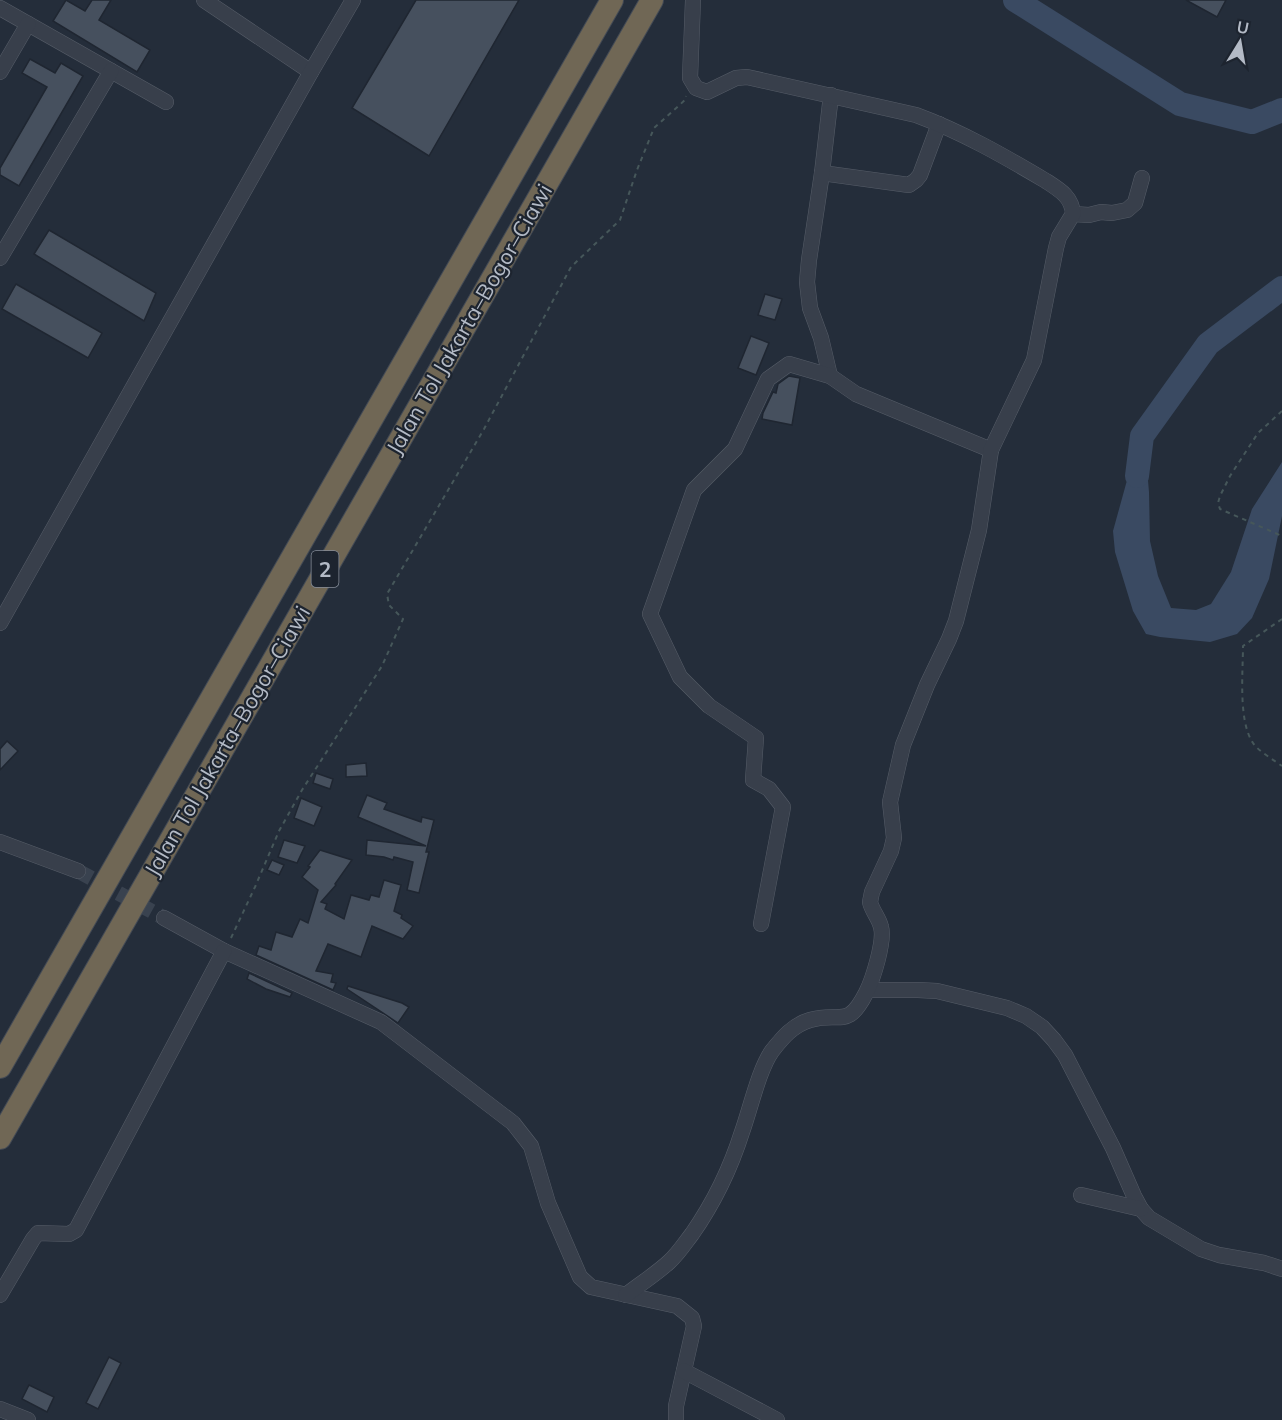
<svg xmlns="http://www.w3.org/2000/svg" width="1282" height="1420" font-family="Mulish,sans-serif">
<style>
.water{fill:#3a4a62}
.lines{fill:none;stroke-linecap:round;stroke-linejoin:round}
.river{stroke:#3a4a62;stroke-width:24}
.building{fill:#46505e;stroke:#1f2631;stroke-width:1.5}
.minor-tunnel{stroke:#39424f;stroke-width:15;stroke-dasharray:15 8;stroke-linecap:butt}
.minor-casing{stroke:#565d68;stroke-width:16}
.highway-casing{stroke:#434a55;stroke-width:24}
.path{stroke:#46575a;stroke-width:2;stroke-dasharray:4.5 4.5;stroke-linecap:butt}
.minor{stroke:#383f4b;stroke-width:15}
.highway{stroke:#706755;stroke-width:22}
.labels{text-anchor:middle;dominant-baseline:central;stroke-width:4.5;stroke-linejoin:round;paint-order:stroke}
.shield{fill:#1d242f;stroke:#868d99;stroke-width:1.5}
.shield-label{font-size:21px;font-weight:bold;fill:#b3bac6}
.street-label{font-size:22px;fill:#b3bac6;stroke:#1d242f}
</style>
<rect width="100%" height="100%" fill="#242d3a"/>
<polygon class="water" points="1141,444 1145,446 1149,492 1150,541 1158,576 1171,608 1196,610 1211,604 1231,572 1252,509 1282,462 1282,516 1269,579 1252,618 1237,634 1210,642 1160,637 1146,634 1133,611 1115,552 1113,531 1134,455"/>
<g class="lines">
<g class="river">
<polyline points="1015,0 1180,104 1252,122 1282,110"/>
<polyline points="1137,476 1142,436 1208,344 1282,288"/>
</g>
</g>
<g class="building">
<polygon points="66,0 85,11 92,0 111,0 99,20 150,50 137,72 53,21"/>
<polygon points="416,0 519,0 429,156 352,108"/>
<polygon points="1186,0 1226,0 1217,17"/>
<polygon points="30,59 55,73 61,63 83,76 19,186 0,175 0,168 47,87 22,73"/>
<polygon points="49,230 156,293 144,321 34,254"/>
<polygon points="16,284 102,333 88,358 2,309"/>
<polygon points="765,294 782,299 775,320 758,315"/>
<polygon points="751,336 769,343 756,375 738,368"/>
<polygon points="789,376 800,378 792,425 762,419 763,413 773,392 776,393 778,384"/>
<polygon points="7,741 18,751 0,770 0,749"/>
<polygon points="366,763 367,776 346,777 346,765"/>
<polygon points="316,773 333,779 330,789 313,783"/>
<polygon points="367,795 387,803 384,809 421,822 422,817 434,820 426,852 429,852 419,893 407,890 413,862 394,857 393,860 384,857 366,855 367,840 426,846 358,817"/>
<polygon points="301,798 322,807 314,826 294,818"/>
<polygon points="284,840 305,846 297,863 278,857"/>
<polygon points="320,850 352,860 335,884 336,885 321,902 327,904 325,909 344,919 351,895 369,900 371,895 379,897 384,880 401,885 394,911 402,915 401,918 413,926 403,939 372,926 361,957 328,944 316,971 333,974 331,982 336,983 333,990 256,955 259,946 271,950 276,932 292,937 300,919 308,923 318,890 302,877 310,867 308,866"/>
<polygon points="272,860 284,865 279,875 267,870"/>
<polygon points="249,973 292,993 290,997 266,989 247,979"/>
<polygon points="348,986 402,1003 409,1007 398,1023 347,989"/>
<polygon points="109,1357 121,1363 98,1409 86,1403"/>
<polygon points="29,1385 54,1397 47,1412 22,1399"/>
</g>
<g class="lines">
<polyline class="minor-tunnel" points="78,871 164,918"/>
<defs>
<g id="minor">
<polyline points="204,0 311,72"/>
<polyline points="0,8 166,102"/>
<polyline points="0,72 28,24"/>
<polyline points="822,173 909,185 916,180 920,175 939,124"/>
<polyline points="1073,214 1089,215 1101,212 1112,213 1127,210 1135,203 1142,178"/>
<polyline points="0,258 111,71"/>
<polyline points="830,376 821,338 810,308 807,282 809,260 822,173 831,95"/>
<polyline points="0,623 311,72 353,0"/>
<polyline points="0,842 78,871"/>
<polyline points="164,918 224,951 381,1022 513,1123 531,1146 548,1203 580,1277 591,1287 677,1306 692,1318 694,1326 676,1406 676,1420"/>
<polyline points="761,924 783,807 769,789 753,780 756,738 709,706 680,677 650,614 694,490 735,449 768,379 789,364 830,376 856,394 991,450"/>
<polyline points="868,990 918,990 937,991 1007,1008 1026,1016 1042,1027 1054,1040 1065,1055 1113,1148 1134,1196 1141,1209 1149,1218 1201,1249 1219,1255 1264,1263 1282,1269"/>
<polyline points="1081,1195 1141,1209"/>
<polyline points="0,1295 33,1239 38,1233 69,1234 76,1230 224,951"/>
<path d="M 626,1295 C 640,1284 656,1274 669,1262 C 678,1254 685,1243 692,1234 C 715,1201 730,1170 742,1132 C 750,1110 759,1069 772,1051 C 783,1037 793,1025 810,1020 C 841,1011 847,1030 866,993 C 873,979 885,941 881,927 C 879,918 872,911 870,902 L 872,892 L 891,851 L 894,838 L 890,802 L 903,745 L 927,685 L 949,639 L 956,621 L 979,530 L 991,450 L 1034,360 L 1056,248 L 1059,237 L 1073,214 C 1072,197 1060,190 1046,181 C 1004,156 962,132 916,115 L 747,77 L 736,78 L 707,92 L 696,88 L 690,78 L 693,0"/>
<polyline points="684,1371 777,1420"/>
<polyline points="0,1409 28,1420"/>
</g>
<g id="highway">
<polyline points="0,1067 612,0"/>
<polyline points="0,1138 652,0"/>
</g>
</defs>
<use href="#minor" class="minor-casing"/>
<use href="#highway" class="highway-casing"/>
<g class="path">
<polyline points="1282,411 1258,433 1230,476 1220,496 1218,503 1220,509 1282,536"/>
<path d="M 1282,619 L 1243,646 C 1243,672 1238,721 1253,743 C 1258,751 1274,760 1282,766"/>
<polyline points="231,938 255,887 279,831 302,790 382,666 403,619 389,605 387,594 484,429 571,267 620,220 637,170 654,128 685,100 686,96"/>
</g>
<use href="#minor" class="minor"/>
<use href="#highway" class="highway"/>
</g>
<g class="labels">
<rect class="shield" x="311.5" y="551" width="27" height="36" rx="4.5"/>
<g class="shield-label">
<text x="325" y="569">2</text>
</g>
<g class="street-label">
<text transform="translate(469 319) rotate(-60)">Jalan Tol Jakarta–Bogor–Ciawi</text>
<text transform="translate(227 741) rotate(-60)">Jalan Tol Jakarta–Bogor–Ciawi</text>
</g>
</g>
<g transform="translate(1240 42) rotate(11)" stroke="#1d242f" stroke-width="4.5" paint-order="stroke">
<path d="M0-4.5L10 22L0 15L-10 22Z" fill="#b3bac6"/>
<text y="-9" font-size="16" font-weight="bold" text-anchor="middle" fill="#b3bac6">U</text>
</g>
</svg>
